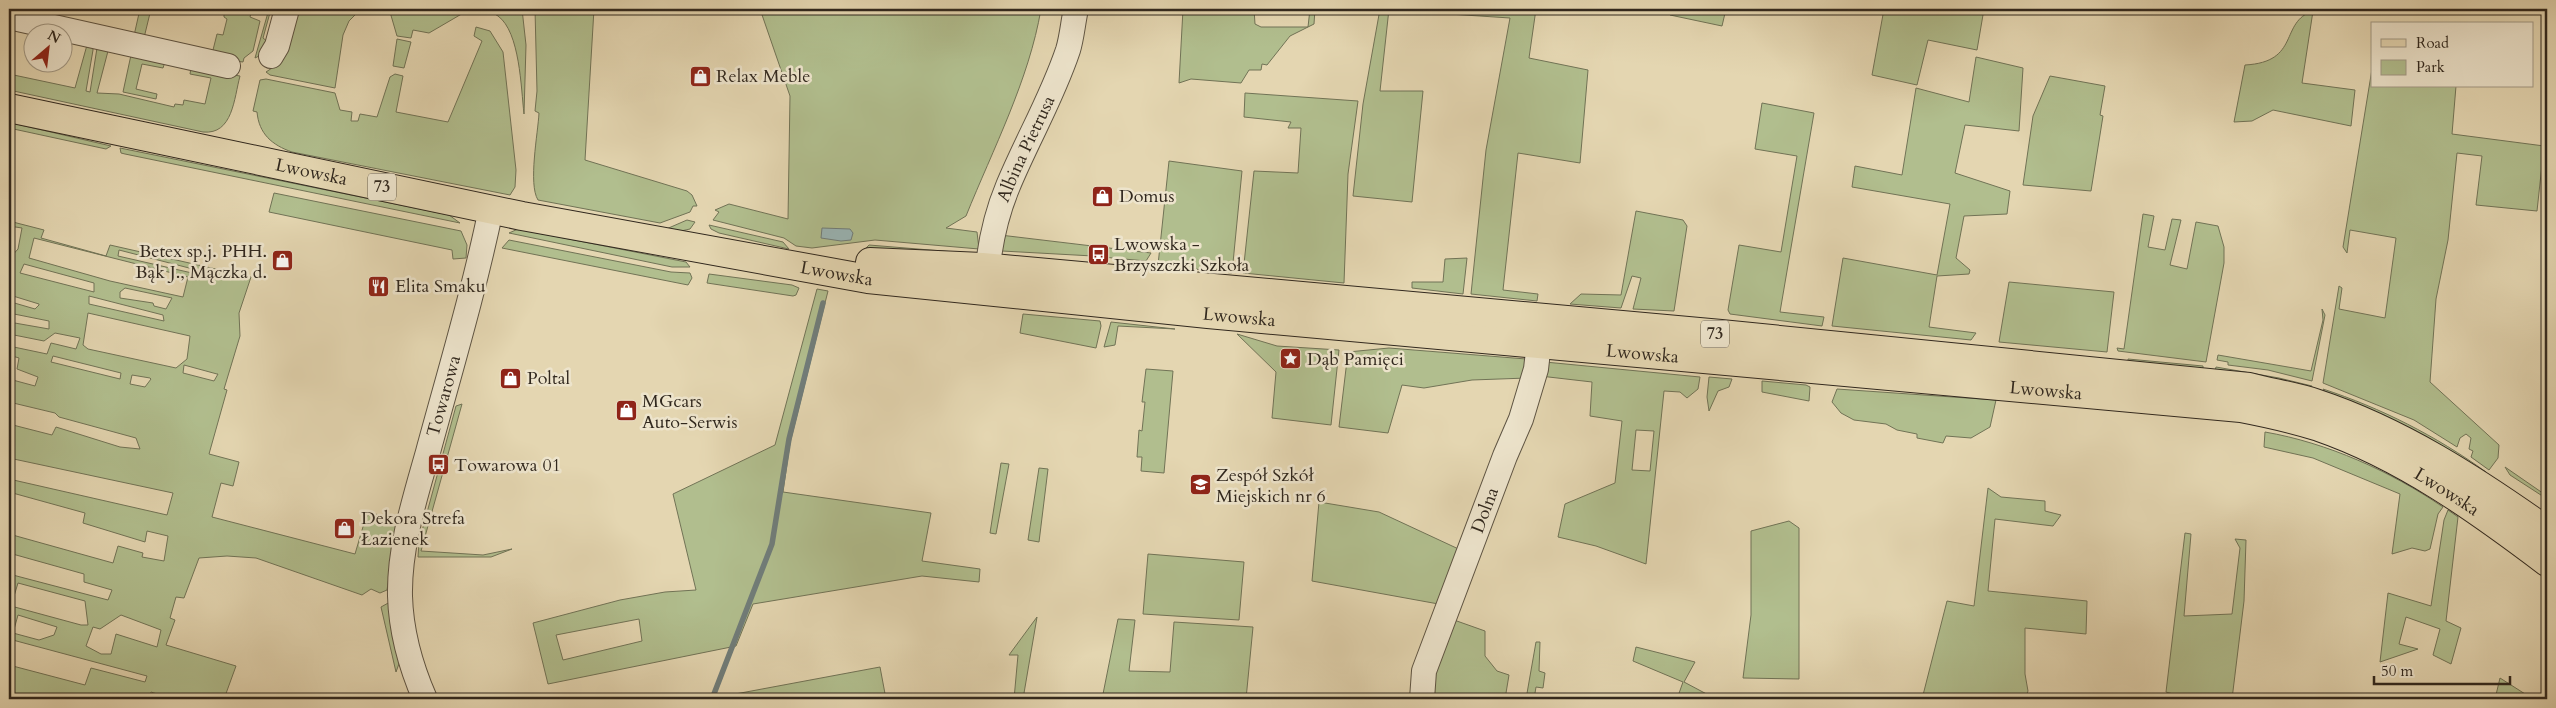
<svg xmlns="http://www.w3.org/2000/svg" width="2556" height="708" font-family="Cardo,serif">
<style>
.green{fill:#b1be8e;stroke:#717356;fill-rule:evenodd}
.water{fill:#9ab6b7;stroke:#707d7a}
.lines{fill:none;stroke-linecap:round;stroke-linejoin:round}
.stream{stroke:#707d7a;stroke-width:5.5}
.minor-casing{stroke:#5e5443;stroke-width:26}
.major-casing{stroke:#31281e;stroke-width:30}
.minor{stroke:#ede4cc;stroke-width:24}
.major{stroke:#e4d6b1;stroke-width:28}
.labels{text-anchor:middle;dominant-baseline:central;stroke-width:5;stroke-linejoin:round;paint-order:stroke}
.shield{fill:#ede4cc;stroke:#696052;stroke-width:1}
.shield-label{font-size:16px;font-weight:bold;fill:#31281e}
.poi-label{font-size:18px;fill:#31281e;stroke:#ede4cc;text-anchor:start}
.street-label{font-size:18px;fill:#31281e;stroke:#ede4cc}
</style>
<rect width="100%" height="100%" fill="#e4d6b1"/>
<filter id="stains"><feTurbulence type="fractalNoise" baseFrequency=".004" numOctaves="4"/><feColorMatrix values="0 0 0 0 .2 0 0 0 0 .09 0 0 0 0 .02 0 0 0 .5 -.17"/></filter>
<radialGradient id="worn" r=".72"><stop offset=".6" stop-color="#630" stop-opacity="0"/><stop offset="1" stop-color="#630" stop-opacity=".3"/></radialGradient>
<g class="green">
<polygon points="140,9 151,9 143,42 133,40"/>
<polygon points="195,9 252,9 250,17 260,21 253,51 244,58 243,62 211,58 217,34 223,35 227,19 224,17 224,13"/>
<polygon points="269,9 271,9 263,38 268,42 261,55 255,58"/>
<polygon points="295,9 361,9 349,21 343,35 335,88 270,75 266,72 278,64"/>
<polygon points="372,9 465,9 465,12 429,33 413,30 411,38 397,36 390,12"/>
<path d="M 473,9 L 522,9 L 526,45 L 524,114 C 521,88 520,32 498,16 C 490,10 479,12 473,9 Z"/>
<path d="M 535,9 L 594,9 L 585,160 L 687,191 L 692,195 L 697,206 L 693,206 L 690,212 L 660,223 L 538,200 C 528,184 538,133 539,113 L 535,111 L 537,91 Z"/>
<path d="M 760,9 L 1041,9 C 1029,80 993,149 966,216 L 946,228 L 977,232 L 979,249 L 875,240 L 812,248 L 796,246 L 784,238 L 713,220 L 719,212 L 715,210 L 729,204 L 788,219 L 790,96 Z"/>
<polygon points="1183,9 1254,9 1255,24 1261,27 1308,27 1310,9 1315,9 1314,24 1290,36 1267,65 1262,64 1261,70 1249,70 1241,83 1191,79 1179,83"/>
<polygon points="1380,9 1389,9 1380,91 1423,91 1412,202 1353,196 1363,104"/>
<polygon points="1434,9 1536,9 1529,58 1588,70 1580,163 1518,153 1503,290 1538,294 1537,301 1471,294 1486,150 1510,18 1434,13"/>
<polygon points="1671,9 1726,9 1722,26 1670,15"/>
<polygon points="1884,9 1984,9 1977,50 1928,40 1917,85 1872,75"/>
<path d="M 2313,11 L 2302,83 L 2355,90 L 2351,126 L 2273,110 L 2252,121 L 2234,122 L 2245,65 C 2301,62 2279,22 2313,11 Z"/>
<path d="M 476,27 L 490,31 L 503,52 L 516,170 L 515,187 L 510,195 L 292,152 C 272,145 259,134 257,112 L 253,111 L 260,80 L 266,79 L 335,93 L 340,110 L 352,112 L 351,121 L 358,121 L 360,114 L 377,117 L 390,77 L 395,74 L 403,76 L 396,112 L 448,122 L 482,41 L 474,36 Z"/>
<polygon points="397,39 411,42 404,68 393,66"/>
<path d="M 87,45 L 93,46 L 93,50 L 86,91 L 90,92 L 97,48 L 108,51 L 97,93 L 119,94 L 174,107 L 175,104 L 183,105 L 184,100 L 205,104 L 211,78 L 190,74 L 191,68 L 240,76 C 234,98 233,135 203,132 L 9,90 L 9,74 L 75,88 Z"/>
<polygon points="131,55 165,62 163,68 142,64 136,89 157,94 156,99 123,92"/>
<polygon points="1976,57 2023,68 2019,131 1965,125 1955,173 2010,191 2007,214 1964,216 1956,258 1970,270 1969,274 1937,276 1929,327 1976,333 1971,340 1832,326 1843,258 1937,275 1950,204 1852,187 1855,166 1902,175 1916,88 1969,102"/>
<polygon points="2372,69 2372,86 2456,86 2452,134 2544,146 2537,211 2476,205 2482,156 2457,153 2448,240 2436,299 2430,382 2499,445 2498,458 2489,470 2471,457 2473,451 2469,449 2471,438 2466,434 2460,438 2457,447 2414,420 2323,383 2339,286 2342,288 2339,309 2385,318 2396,238 2350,230 2347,253 2343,247"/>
<polygon points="2050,76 2105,86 2100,115 2103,116 2091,191 2023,185 2033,116"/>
<polygon points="1245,93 1358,101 1348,174 1344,283 1243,273 1254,171 1298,173 1301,128 1288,128 1291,122 1244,117"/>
<polygon points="1762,103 1814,113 1780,312 1824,317 1822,326 1730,314 1728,310 1739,245 1781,252 1797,156 1755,149"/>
<polygon points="9,123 12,123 111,146 106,149 9,128"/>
<polygon points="120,148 449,215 460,223 125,154 121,153"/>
<polygon points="1169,161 1242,171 1232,273 1158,265"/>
<polygon points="274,193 461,231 467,245 466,258 453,259 452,250 269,212"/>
<polygon points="1636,211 1683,220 1687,226 1674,311 1633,309 1641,278 1632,276 1621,308 1570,304 1581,294 1621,295"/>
<polygon points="2143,214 2154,216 2148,247 2165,250 2172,219 2181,220 2170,265 2187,269 2196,222 2218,226 2224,247 2224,263 2206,362 2118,351 2117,348 2124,349"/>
<polygon points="687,220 695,222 690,229 681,231 664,230"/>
<path d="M 9,221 L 44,230 L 41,238 L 106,256 L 110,245 L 251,277 L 239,313 L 240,336 L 224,389 L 227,390 L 209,454 L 239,462 L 233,486 L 221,483 L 212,517 L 355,554 L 365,520 L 370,512 L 398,522 L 387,590 L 380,593 L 371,589 L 362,595 L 256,558 L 227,556 L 199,558 L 184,598 L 176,597 L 170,618 L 175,620 L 166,645 L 236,666 L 224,699 L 173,699 L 151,692 L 148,699 L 9,699 L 9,665 L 85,685 L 91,668 L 145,682 L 147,676 L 9,639 L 9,574 L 108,600 L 112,590 L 84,582 L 84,574 L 9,553 L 9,534 L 113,563 L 118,546 L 143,553 L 142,557 L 164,561 L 168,536 L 147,531 L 145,542 L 83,523 L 85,513 L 9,492 L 9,479 L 167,515 L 173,493 L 9,458 L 9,424 L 52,435 L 56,427 L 120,447 L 140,449 L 136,438 L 59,417 L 55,413 L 9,402 L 9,379 L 35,386 L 38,377 L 17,369 L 19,358 L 9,355 L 9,346 L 47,354 L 51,343 L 76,349 L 80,338 L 55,333 L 44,341 L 9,334 L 9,322 L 49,329 L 49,321 L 9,313 L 9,259 L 18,249 L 22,228 L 9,226 ZM 34,238 L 188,277 L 183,297 L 110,281 L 29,258 ZM 119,250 L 193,269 L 192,273 L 118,256 ZM 24,264 L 94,283 L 94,292 L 20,273 ZM 125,288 L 172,298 L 166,309 L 154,306 L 153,303 L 120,298 L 120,292 ZM 13,296 L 39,304 L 39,305 L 35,309 L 11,302 ZM 89,296 L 163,315 L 164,321 L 89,304 ZM 88,313 L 190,336 L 187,359 L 176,368 L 88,349 L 83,345 ZM 53,356 L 121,373 L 120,379 L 51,362 ZM 184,365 L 217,374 L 218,374 L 214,381 L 183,373 ZM 132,375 L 150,378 L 151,379 L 145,387 L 130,384 ZM 18,583 L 85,601 L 88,625 L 81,625 L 11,606 ZM 18,615 L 57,627 L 54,635 L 39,640 L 13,633 ZM 121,615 L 161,630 L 157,647 L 116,634 L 111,654 L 101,654 L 86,646 L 93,627 L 100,629 Z"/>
<polygon points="709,225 783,242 789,249 719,233 711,229"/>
<polygon points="518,229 686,262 690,267 672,267 509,233"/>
<polygon points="1000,235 1151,253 1146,261 1102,257 1102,253 1093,252 1093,256 1002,251"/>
<polygon points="509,240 671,272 690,273 692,278 688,285 502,248"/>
<polygon points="869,245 979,254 866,248"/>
<polygon points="1467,258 1463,294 1412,288 1412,282 1443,282 1445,259"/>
<polygon points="709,274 792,285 799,288 796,295 793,296 707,283"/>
<polygon points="2009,282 2114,292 2107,352 1999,342"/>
<path d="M 817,289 L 828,291 L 790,443 L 783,492 L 931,513 L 922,561 L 980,569 L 979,582 L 922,576 L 753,604 L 736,646 L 548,684 L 533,623 L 620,600 L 665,592 L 696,590 L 673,494 L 775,445 ZM 639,619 L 642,641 L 563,660 L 556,635 Z"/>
<polygon points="2322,309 2325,315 2312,381 2268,370 2228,365 2228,362 2217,360 2218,355 2311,371 2323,320"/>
<polygon points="1023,314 1100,321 1101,326 1096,348 1020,333"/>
<polygon points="1111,322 1175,329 1118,326 1115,345 1104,347"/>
<polygon points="1237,334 1277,346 1339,350 1331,425 1272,418 1276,372"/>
<polygon points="1389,348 1526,359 1527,378 1472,380 1424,388 1402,385 1388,433 1339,427 1348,352"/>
<polygon points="2128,359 2203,366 2203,370 2128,363"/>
<path d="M 1545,362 L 1700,377 L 1698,389 L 1687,398 L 1680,392 L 1664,391 L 1646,564 L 1596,546 L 1558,537 L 1565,504 L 1615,483 L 1622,421 L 1590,416 L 1592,382 L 1540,376 ZM 1636,430 L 1654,431 L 1650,471 L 1632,470 Z"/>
<polygon points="2216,367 2279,378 2312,386 2311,389 2215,371"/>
<polygon points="1146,369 1173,371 1164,473 1141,471 1142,457 1137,457 1139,430 1142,431 1145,402 1142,402"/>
<polygon points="1709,377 1732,379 1729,387 1718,391 1709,411 1707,397"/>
<polygon points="1762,381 1806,385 1810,387 1809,401 1762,392"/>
<polygon points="1837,389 1996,400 1990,427 1971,438 1946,436 1943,443 1917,438 1917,434 1897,430 1886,424 1854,420 1841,413 1832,402"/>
<path d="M 2323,389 C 2381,408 2436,436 2486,472 L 2440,445 L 2396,422 L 2326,393 Z"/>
<polygon points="462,404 421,551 483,555 512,549 491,557 418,557 419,542 456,406"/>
<path d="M 2265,432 C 2328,443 2390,471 2443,507 L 2438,514 L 2430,549 L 2425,551 L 2412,548 L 2392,554 L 2400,494 L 2313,458 L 2264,447 Z"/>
<polygon points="1001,463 1009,464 996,534 990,533"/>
<polygon points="2505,467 2547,496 2547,499 2510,475"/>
<polygon points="1039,468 1048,469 1039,542 1028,540"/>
<polygon points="1988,488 2001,497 2045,501 2045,511 2061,515 2053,526 1995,519 1988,591 2087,601 2086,634 2025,628 2025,674 2028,691 2025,699 1922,699 1947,601 1974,606"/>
<polygon points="1319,502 1379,512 1465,552 1444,605 1312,581"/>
<polygon points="2448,510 2458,517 2446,621 2461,628 2451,664 2433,655 2440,629 2406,617 2399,644 2418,649 2380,662 2388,593 2431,606 2444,520"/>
<polygon points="1789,521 1799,528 1799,679 1743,678 1751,615 1751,531"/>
<polygon points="2185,533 2191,534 2184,616 2232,614 2240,548 2235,539 2246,540 2244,601 2232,699 2191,699 2166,692"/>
<polygon points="1148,554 1244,562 1239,620 1143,614"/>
<polygon points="390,602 400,661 396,672 381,607"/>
<polygon points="1037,617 1023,699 1014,699 1018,655 1009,655"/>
<polygon points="1118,619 1135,620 1129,671 1170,672 1174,622 1253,627 1246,699 1102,699"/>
<polygon points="1454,620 1485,631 1485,656 1497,671 1509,675 1505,699 1426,699"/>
<polygon points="1536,642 1540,642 1539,671 1545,673 1543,688 1536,687 1534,699 1526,699"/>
<polygon points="1636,647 1695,662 1684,682 1716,699 1677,699 1683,682 1633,661"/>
<polygon points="880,667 886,699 730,699 730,695"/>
<polygon points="2500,678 2533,699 2495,699"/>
</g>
<polygon class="water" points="822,228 850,229 853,233 851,240 841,241 821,238"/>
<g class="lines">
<polyline class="stream" points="712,699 772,544 789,439 823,303"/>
<defs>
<g id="minor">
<polyline points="9,17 228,66"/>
<polyline points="271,56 277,46 287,9"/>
<path id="s1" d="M 986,287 C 988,253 995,217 1008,186 C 1027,140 1052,98 1068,50 C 1072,37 1073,22 1076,9"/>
<path id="s2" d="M 425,699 C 411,667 401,632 400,596 C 399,547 415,498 428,452 C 450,371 474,291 491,209"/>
<path id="s3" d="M 1422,699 L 1424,671 L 1505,456 L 1521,419 L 1536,369 L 1541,325"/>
</g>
<g id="major">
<path id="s4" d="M 9,108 L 522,216 L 868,279 L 1208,314 L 2241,408 C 2267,413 2294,419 2319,427 C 2403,456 2477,509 2547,562"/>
<path d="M 870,262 L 982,267 L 1721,334 L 2249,387 C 2271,393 2294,396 2315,403 C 2400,431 2475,480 2547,531"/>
</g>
</defs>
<use href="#minor" class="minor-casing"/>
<use href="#major" class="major-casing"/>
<use href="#minor" class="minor"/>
<use href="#major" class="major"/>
</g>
<defs>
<symbol id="shop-square" viewBox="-11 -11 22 22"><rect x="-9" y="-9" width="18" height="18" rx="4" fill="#8f2418" stroke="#ede4cc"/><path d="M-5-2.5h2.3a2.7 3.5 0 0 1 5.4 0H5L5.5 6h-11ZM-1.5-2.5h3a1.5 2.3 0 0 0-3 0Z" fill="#fff"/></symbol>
<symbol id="bus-square" viewBox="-11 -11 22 22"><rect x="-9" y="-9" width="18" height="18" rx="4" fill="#8f2418" stroke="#ede4cc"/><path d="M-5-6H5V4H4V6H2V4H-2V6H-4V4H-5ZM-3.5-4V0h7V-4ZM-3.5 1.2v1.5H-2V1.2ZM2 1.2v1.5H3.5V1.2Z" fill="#fff"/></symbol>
<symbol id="restaurant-square" viewBox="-11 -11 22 22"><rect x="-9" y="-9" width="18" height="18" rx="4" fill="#8f2418" stroke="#ede4cc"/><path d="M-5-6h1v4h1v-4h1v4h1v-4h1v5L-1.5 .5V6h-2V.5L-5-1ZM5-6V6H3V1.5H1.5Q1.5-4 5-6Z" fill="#fff"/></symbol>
<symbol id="sight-square" viewBox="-11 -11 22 22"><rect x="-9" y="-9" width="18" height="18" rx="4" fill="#8f2418" stroke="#ede4cc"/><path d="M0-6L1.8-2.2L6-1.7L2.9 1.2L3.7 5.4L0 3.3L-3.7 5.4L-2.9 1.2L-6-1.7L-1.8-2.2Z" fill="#fff"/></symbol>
<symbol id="school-square" viewBox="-11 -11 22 22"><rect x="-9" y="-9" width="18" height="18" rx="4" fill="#8f2418" stroke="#ede4cc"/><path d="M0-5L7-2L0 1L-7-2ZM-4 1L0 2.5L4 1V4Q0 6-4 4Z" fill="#fff"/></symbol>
</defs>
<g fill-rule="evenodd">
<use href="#shop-square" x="688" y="64" width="25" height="25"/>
<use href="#shop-square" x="1090" y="184" width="25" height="25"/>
<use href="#bus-square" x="1086" y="242" width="25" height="25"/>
<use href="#shop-square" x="270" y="248" width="25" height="25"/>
<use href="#restaurant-square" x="366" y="274" width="25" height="25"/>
<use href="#sight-square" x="1278" y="346" width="25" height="25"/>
<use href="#shop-square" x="498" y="366" width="25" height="25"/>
<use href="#shop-square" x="614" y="398" width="25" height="25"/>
<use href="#bus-square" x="426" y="452" width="25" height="25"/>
<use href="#school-square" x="1188" y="472" width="25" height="25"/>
<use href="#shop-square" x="332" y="516" width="25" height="25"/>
</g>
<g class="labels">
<g class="shield">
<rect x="368" y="173.5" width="28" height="27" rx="4"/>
<rect x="1701" y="320.5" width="28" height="27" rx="4"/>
</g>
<g class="shield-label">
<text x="382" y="187">73</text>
<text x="1715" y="334">73</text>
</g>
<g class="poi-label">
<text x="716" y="76">Relax Meble</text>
<text x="1119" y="196">Domus</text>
<text x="1114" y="244">Lwowska -<tspan x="1114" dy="21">Brzyszczki Szkoła</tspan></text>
<text x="267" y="251" text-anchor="end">Betex sp.j. PHH.<tspan x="267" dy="21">Bąk J., Mączka d.</tspan></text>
<text x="395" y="286">Elita Smaku</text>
<text x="1307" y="359">Dąb Pamięci</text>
<text x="527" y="378">Poltal</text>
<text x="642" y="401">MGcars<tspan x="642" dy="21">Auto-Serwis</tspan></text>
<text x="454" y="465">Towarowa 01</text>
<text x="1216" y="475">Zespół Szkół<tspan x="1216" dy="21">Miejskich nr 6</tspan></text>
<text x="361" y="518">Dekora Strefa<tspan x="361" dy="21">Łazienek</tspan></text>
</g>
<g class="street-label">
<text stroke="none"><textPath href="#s1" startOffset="145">Albina Pietrusa</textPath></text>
<text stroke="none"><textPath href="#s4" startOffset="309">Lwowska</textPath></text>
<text stroke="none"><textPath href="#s4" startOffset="844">Lwowska</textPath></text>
<text stroke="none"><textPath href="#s4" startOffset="1249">Lwowska</textPath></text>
<text stroke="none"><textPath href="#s4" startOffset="1654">Lwowska</textPath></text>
<text stroke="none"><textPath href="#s4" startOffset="2059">Lwowska</textPath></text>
<text stroke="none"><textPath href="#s2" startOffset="312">Towarowa</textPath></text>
<text stroke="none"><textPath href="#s4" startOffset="2479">Lwowska</textPath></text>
<text stroke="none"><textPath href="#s3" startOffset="200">Dolna</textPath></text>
</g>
</g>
<rect width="2556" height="708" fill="none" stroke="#e4d6b1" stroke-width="30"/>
<rect x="10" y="10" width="2536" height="688" fill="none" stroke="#31281e" stroke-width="2.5"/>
<rect x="15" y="15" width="2526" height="678" fill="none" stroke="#31281e"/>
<rect x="2371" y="22" width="162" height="65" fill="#ede4cc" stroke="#a29986"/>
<rect x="2381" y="39" width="25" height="8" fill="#e4d6b1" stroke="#a29986"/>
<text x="2416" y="48" font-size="15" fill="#31281e">Road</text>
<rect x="2381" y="60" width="25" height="15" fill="#b1be8e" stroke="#a29986"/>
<text x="2416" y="72" font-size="15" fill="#31281e">Park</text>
<g transform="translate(48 48) rotate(28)"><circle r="24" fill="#ede4cc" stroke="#a29986"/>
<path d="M0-4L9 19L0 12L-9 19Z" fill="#8f2418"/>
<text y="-8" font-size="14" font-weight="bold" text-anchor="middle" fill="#31281e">N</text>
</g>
<path d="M2374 676v8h136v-8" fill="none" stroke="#31281e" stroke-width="2.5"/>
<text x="2381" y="676" font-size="15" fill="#31281e" stroke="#ede4cc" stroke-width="4" paint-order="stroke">50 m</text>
<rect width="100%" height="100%" filter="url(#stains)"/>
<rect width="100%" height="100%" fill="url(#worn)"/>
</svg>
